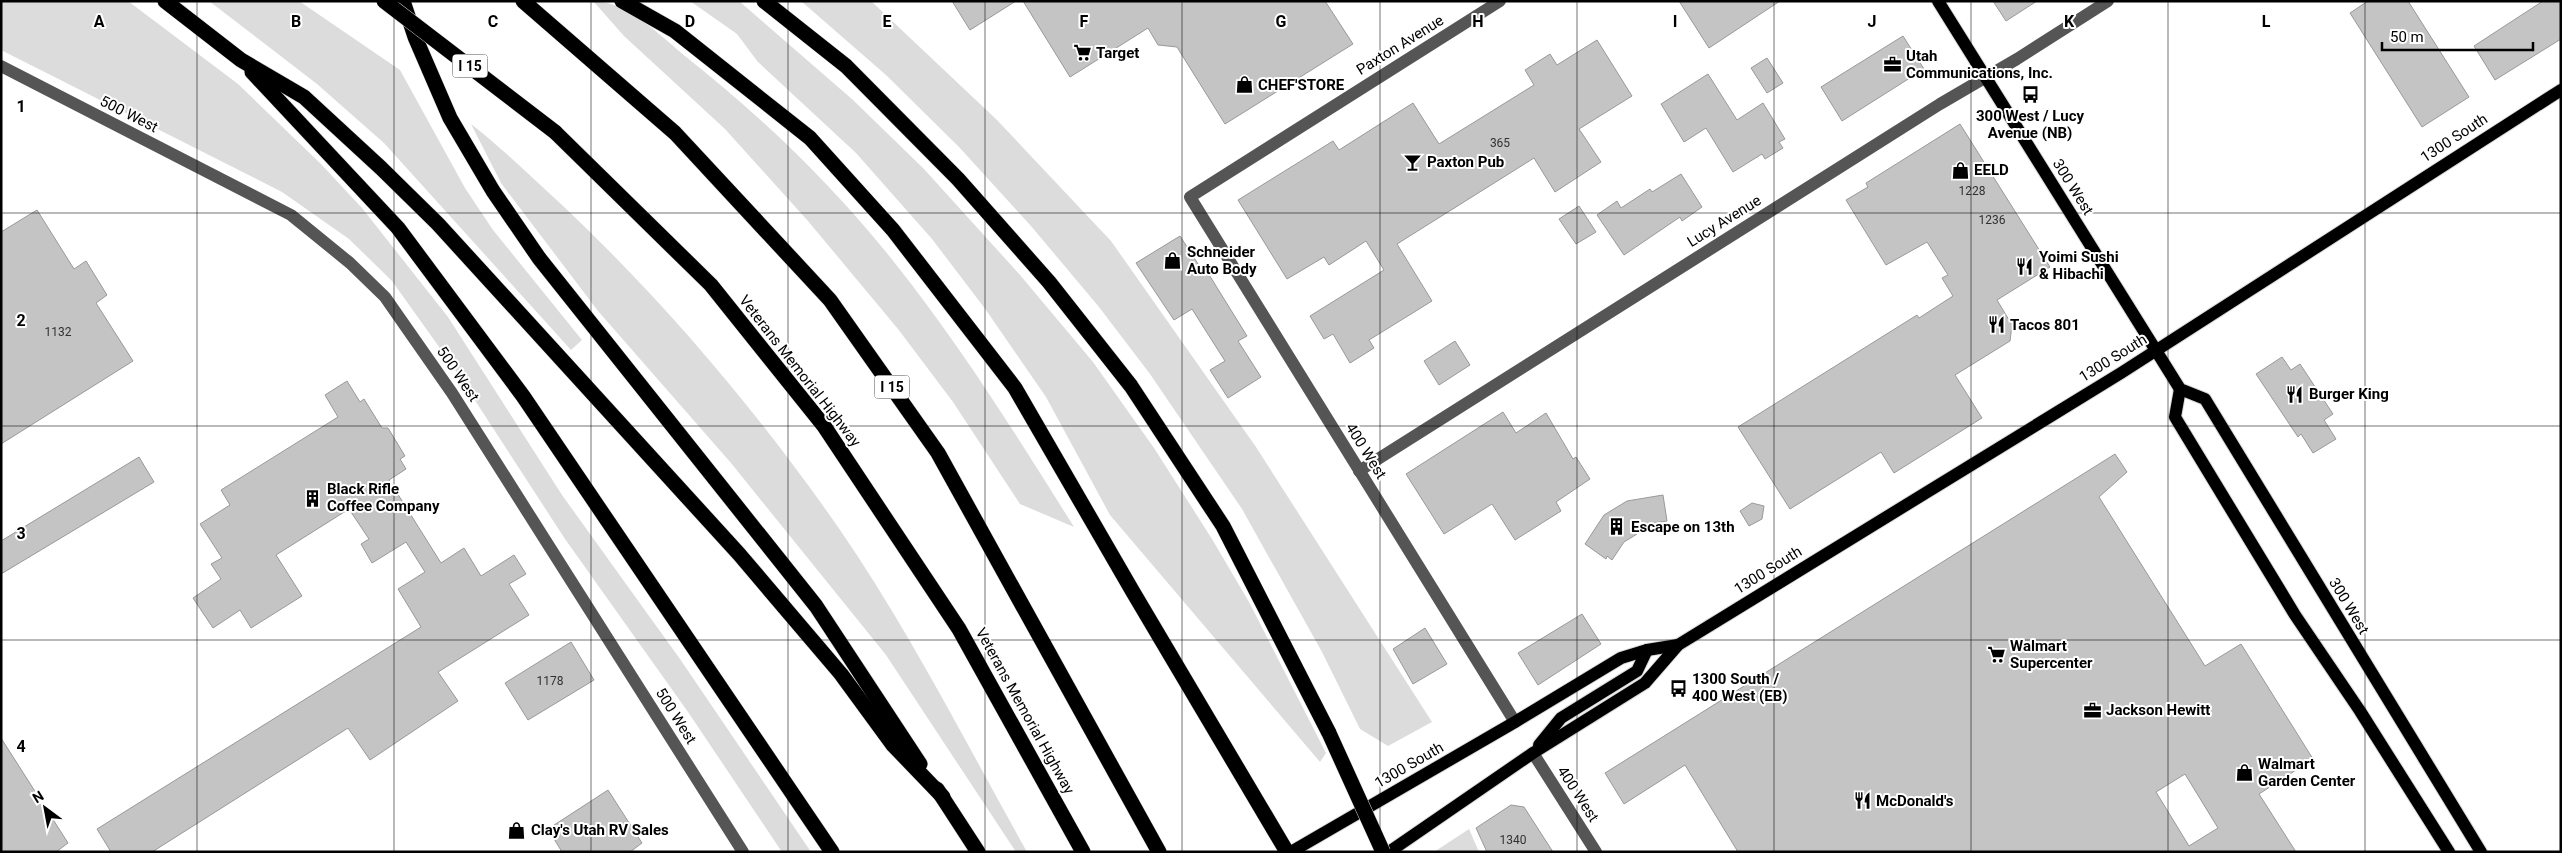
<svg xmlns="http://www.w3.org/2000/svg" width="2562" height="853" font-family="Roboto,sans-serif">
<style>
.green{fill:#dcdcdc}
.building{fill:#c4c4c4;stroke:#999;fill-rule:evenodd}
.lines{fill:none;stroke-linecap:round;stroke-linejoin:round}
.major-casing{stroke:#dbdbdb;stroke-width:14}
.highway-casing{stroke:#dbdbdb;stroke-width:16}
.minor{stroke:#555;stroke-width:12}
.major{stroke:#000;stroke-width:12}
.highway{stroke:#000;stroke-width:15}
.highway-bridge-casing{stroke:#dbdbdb;stroke-width:16;stroke-linecap:butt}
.highway-bridge{stroke:#000;stroke-width:15}
.grid{fill:none;stroke:#000;stroke-width:1;stroke-opacity:0.55}
.labels{text-anchor:middle;dominant-baseline:central;stroke-width:4;stroke-linejoin:round;paint-order:stroke}
.number-label{font-size:12px;fill:#313131}
.shield{fill:#fff;stroke:#4c4c4c;stroke-width:1}
.shield-label{font-size:14px;font-weight:bold;fill:#000}
.street-label{font-size:15px;fill:#000;stroke:#fff}
.poi-label{font-size:15px;font-weight:bold;fill:#000;stroke:#fff;text-anchor:start}
.grid-label{font-size:16px;text-anchor:middle;font-weight:bold;fill:#000;stroke:#fff;stroke-width:4;stroke-linejoin:round;paint-order:stroke}
</style>
<rect width="100%" height="100%" fill="#fff"/>
<g class="green">
<polygon points="1,1 128,1 238,84 321,164 362,208 448,317 562,495 680,659 811,852 782,852 688,712 565,539 452,365 392,281 349,239 282,192 1,50"/>
<polygon points="209,1 299,1 400,70 465,188 493,230 582,340 571,350 384,143 317,84"/>
<path d="M 593,1 C 626,1 661,36 685,56 C 761,116 834,186 894,262 C 961,346 1017,436 1074,527 L 1020,504 L 953,402 L 898,329 L 808,221 L 725,129 L 624,36 Z"/>
<polygon points="690,1 739,1 853,100 924,169 1020,275 1093,362 1154,448 1212,539 1249,602 1326,753 1320,762 1110,515 1046,397 986,310 932,239 856,153 758,62 737,34"/>
<polygon points="801,1 871,1 997,120 1111,241 1256,447 1432,722 1388,746 1360,729 1322,652 1242,509 1150,374 1099,307 1031,226 959,147 886,75"/>
<path d="M 471,124 C 503,149 531,177 561,204 C 664,301 757,411 838,527 C 909,630 966,743 1027,852 L 1016,852 L 886,655 L 731,463 L 598,311 L 501,183 Z"/>
<polygon points="1469,829 1479,852 1434,852"/>
</g>
<g class="building">
<polygon points="952,1 1016,1 970,30"/>
<polygon points="1023,1 1325,1 1353,44 1225,124 1177,47 1158,45 1148,28 1070,77"/>
<polygon points="1679,1 1780,1 1709,48"/>
<polygon points="1993,1 2037,1 2006,21"/>
<polygon points="2368,1 2408,1 2469,97 2422,127 2350,13"/>
<polygon points="2543,1 2561,1 2561,39 2495,80 2474,46"/>
<polygon points="1903,36 1924,69 1842,121 1821,87"/>
<polygon points="1597,40 1632,96 1579,129 1601,162 1555,192 1534,158 1397,244 1432,301 1369,340 1374,348 1350,363 1333,334 1324,339 1310,316 1384,270 1366,241 1329,265 1324,257 1287,279 1238,200 1333,141 1339,150 1413,103 1439,144 1534,85 1525,70 1550,54 1557,65"/>
<polygon points="1767,58 1783,83 1767,93 1751,68"/>
<polygon points="1708,74 1737,120 1763,103 1785,139 1779,142 1783,148 1765,159 1762,154 1733,172 1706,128 1684,142 1661,104"/>
<polygon points="1960,124 2050,267 1997,300 2012,325 2010,341 1955,375 1982,418 1894,473 1881,452 1790,509 1738,427 1917,315 1919,318 1953,296 1942,278 1948,275 1927,242 1886,265 1846,200 1868,187 1866,183"/>
<polygon points="1681,174 1702,207 1682,221 1680,217 1624,255 1597,215 1617,201 1621,208 1650,189 1652,192"/>
<polygon points="1579,206 1596,232 1576,244 1559,219"/>
<polygon points="37,210 74,269 86,261 107,295 96,303 133,361 1,444 1,232"/>
<polygon points="1180,236 1200,267 1203,265 1247,336 1238,341 1261,377 1228,398 1210,370 1225,361 1192,309 1174,320 1136,263"/>
<polygon points="1455,341 1470,365 1439,385 1424,361"/>
<polygon points="2282,357 2291,370 2300,364 2333,414 2324,420 2336,439 2313,453 2301,434 2298,437 2256,374"/>
<polygon points="347,381 360,402 364,399 382,428 388,428 405,456 400,459 406,469 389,480 441,563 464,548 481,576 514,555 526,574 509,584 529,615 438,672 458,701 370,760 348,728 152,852 111,852 97,829 421,627 398,589 425,572 406,542 372,563 361,544 369,539 349,509 276,555 302,596 251,628 240,610 213,628 193,598 221,579 211,564 222,558 200,524 230,505 221,490 338,417 325,395"/>
<polygon points="1503,412 1516,433 1546,413 1573,459 1576,457 1590,479 1556,502 1561,511 1515,540 1492,504 1444,534 1406,474"/>
<path d="M 2115,454 L 2127,472 L 2099,497 L 2205,666 L 2241,644 L 2313,759 L 2259,794 L 2296,852 L 1738,852 L 1685,765 L 1624,804 L 1605,773 ZM 2185,774 L 2218,828 L 2189,846 L 2156,792 Z"/>
<polygon points="139,457 154,482 1,574 1,541"/>
<polygon points="1663,495 1667,521 1632,526 1637,534 1624,542 1612,560 1607,556 1606,559 1585,544 1604,515 1627,501"/>
<polygon points="1752,503 1764,506 1762,519 1749,526 1740,511"/>
<polygon points="1582,614 1601,644 1538,685 1518,653"/>
<polygon points="1425,628 1447,664 1413,684 1393,649"/>
<polygon points="571,642 594,680 528,720 505,683"/>
<polygon points="1,738 68,843 56,852 1,852"/>
<polygon points="608,790 642,843 630,852 562,852 548,829"/>
<polygon points="1511,805 1524,807 1553,852 1487,852 1476,828"/>
</g>
<g class="lines">
<defs>
<g id="major">
<polyline points="1938,1 2180,389 2205,399 2481,852"/>
<polyline points="2180,389 2175,417 2295,615 2360,711 2449,852"/>
<polyline points="1539,745 1561,718 1637,671 1647,650"/>
<polyline points="1291,852 1515,722 1621,658 1647,650 1678,645"/>
<polyline points="1389,852 1533,753 1645,683 1678,645 2121,373 2561,90"/>
</g>
<g id="highway">
<polyline points="165,1 241,60 304,97 381,168 438,224 739,554 841,674 893,745 943,797"/>
<polyline points="403,1 415,37 450,118 493,191 539,258 816,606 920,764"/>
<polyline points="523,1 675,133 830,300 938,453 1159,852"/>
<polyline points="622,1 675,31 810,138 893,230 1015,388 1133,592 1287,852"/>
<polyline points="764,1 846,66 958,179 1049,282 1131,386 1223,526 1329,733"/>
<polyline points="252,72 398,228 523,396 832,852"/>
<polyline points="555,132 711,285 824,426 959,629 1083,852"/>
<polyline points="937,789 978,852"/>
</g>
</defs>
<use href="#major" class="major-casing"/>
<use href="#highway" class="highway-casing"/>
<g class="minor">
<polyline points="1500,1 1190,197 1515,722"/>
<polyline points="1,66 291,215 350,263 385,297 452,393 743,852"/>
<polyline points="1359,471 1940,104 2017,59 2108,1"/>
<polyline points="1533,753 1596,852"/>
</g>
<use href="#major" class="major"/>
<use href="#highway" class="highway"/>
<defs>
<g id="highway-bridge">
<polyline points="384,1 555,132"/>
<polyline points="1329,733 1383,852"/>
</g>
</defs>
<use href="#highway-bridge" class="highway-bridge-casing"/>
<use href="#highway-bridge" class="highway-bridge"/>
</g>
<path class="grid" d="M 197,1 L 197,852M 394,1 L 394,852M 591,1 L 591,852M 788,1 L 788,852M 985,1 L 985,852M 1182,1 L 1182,852M 1380,1 L 1380,852M 1577,1 L 1577,852M 1774,1 L 1774,852M 1971,1 L 1971,852M 2168,1 L 2168,852M 2365,1 L 2365,852M 1,213 L 2561,213M 1,426 L 2561,426M 1,640 L 2561,640"/>
<defs>
<symbol id="supermarket-bare" viewBox="-9 -9 18 18"><path d="M-6-5.5h2.5l.6 2H6L4.5 2H-2.5L-4.4-4H-6ZM-1.5 3.2a1.3 1.3 0 1 0 .1 0ZM3 3.2a1.3 1.3 0 1 0 .1 0Z" fill="#000" stroke="#fff" stroke-width="2.5" paint-order="stroke"/></symbol>
<symbol id="office-bare" viewBox="-9 -9 18 18"><path d="M-6-3h4V-5.5h4V-3h4V5H-6ZM-1-4.5V-3h2v-1.5ZM-6 0V1H6V0Z" fill="#000" stroke="#fff" stroke-width="2.5" paint-order="stroke"/></symbol>
<symbol id="shop-bare" viewBox="-9 -9 18 18"><path d="M-5-2.5h2.3a2.7 3.5 0 0 1 5.4 0H5L5.5 6h-11ZM-1.5-2.5h3a1.5 2.3 0 0 0-3 0Z" fill="#000" stroke="#fff" stroke-width="2.5" paint-order="stroke"/></symbol>
<symbol id="bus-bare" viewBox="-9 -9 18 18"><path d="M-5-6H5V4H4V6H2V4H-2V6H-4V4H-5ZM-3.5-4V0h7V-4ZM-3.5 1.2v1.5H-2V1.2ZM2 1.2v1.5H3.5V1.2Z" fill="#000" stroke="#fff" stroke-width="2.5" paint-order="stroke"/></symbol>
<symbol id="bar-bare" viewBox="-9 -9 18 18"><path d="M-6-5H6L.8 .8V4.5H3.5V6h-7V4.5H-.8V.8Z" fill="#000" stroke="#fff" stroke-width="2.5" paint-order="stroke"/></symbol>
<symbol id="restaurant-bare" viewBox="-9 -9 18 18"><path d="M-5-6h1v4h1v-4h1v4h1v-4h1v5L-1.5 .5V6h-2V.5L-5-1ZM5-6V6H3V1.5H1.5Q1.5-4 5-6Z" fill="#000" stroke="#fff" stroke-width="2.5" paint-order="stroke"/></symbol>
<symbol id="building-bare" viewBox="-9 -9 18 18"><path d="M-4-6H4V6H1V3H-1V6H-4ZM-2.5-4.3h1.7v1.8h-1.7ZM.8-4.3h1.7v1.8H.8ZM-2.5-1h1.7V.8h-1.7ZM.8-1h1.7V.8H.8Z" fill="#000" stroke="#fff" stroke-width="2.5" paint-order="stroke"/></symbol>
</defs>
<g fill-rule="evenodd">
<use href="#supermarket-bare" x="1070" y="40" width="25" height="25"/>
<use href="#office-bare" x="1880" y="52" width="25" height="25"/>
<use href="#shop-bare" x="1232" y="72" width="25" height="25"/>
<use href="#bus-bare" x="2018" y="82" width="25" height="25"/>
<use href="#bar-bare" x="1400" y="150" width="25" height="25"/>
<use href="#shop-bare" x="1948" y="158" width="25" height="25"/>
<use href="#shop-bare" x="1160" y="248" width="25" height="25"/>
<use href="#restaurant-bare" x="2012" y="254" width="25" height="25"/>
<use href="#restaurant-bare" x="1984" y="312" width="25" height="25"/>
<use href="#restaurant-bare" x="2282" y="382" width="25" height="25"/>
<use href="#building-bare" x="300" y="486" width="25" height="25"/>
<use href="#building-bare" x="1604" y="514" width="25" height="25"/>
<use href="#supermarket-bare" x="1984" y="642" width="25" height="25"/>
<use href="#bus-bare" x="1666" y="676" width="25" height="25"/>
<use href="#office-bare" x="2080" y="698" width="25" height="25"/>
<use href="#shop-bare" x="2232" y="760" width="25" height="25"/>
<use href="#restaurant-bare" x="1850" y="788" width="25" height="25"/>
<use href="#shop-bare" x="504" y="818" width="25" height="25"/>
</g>
<g class="labels">
<g class="number-label">
<text x="1500" y="143">365</text>
<text x="1972" y="191">1228</text>
<text x="1992" y="220">1236</text>
<text x="58" y="332">1132</text>
<text x="550" y="681">1178</text>
<text x="1513" y="840">1340</text>
</g>
<g class="shield">
<rect x="452.5" y="54.5" width="35" height="23" rx="4"/>
<rect x="874.5" y="375.5" width="35" height="23" rx="4"/>
</g>
<g class="shield-label">
<text x="470" y="66">I 15</text>
<text x="892" y="387">I 15</text>
</g>
<g class="street-label">
<text transform="translate(1400 45) rotate(-32)">Paxton Avenue</text>
<text transform="translate(129 114) rotate(27)">500 West</text>
<text transform="translate(2454 138) rotate(-33)">1300 South</text>
<text transform="translate(2073 187) rotate(58)">300 West</text>
<text transform="translate(1724 221) rotate(-32)">Lucy Avenue</text>
<text transform="translate(2113 358) rotate(-32)">1300 South</text>
<text transform="translate(800 371) rotate(52)">Veterans Memorial Highway</text>
<text transform="translate(458 374) rotate(56)">500 West</text>
<text transform="translate(1366 451) rotate(58)">400 West</text>
<text transform="translate(1768 570) rotate(-32)">1300 South</text>
<text transform="translate(2349 606) rotate(59)">300 West</text>
<text transform="translate(1025 711) rotate(61)">Veterans Memorial Highway</text>
<text transform="translate(676 716) rotate(58)">500 West</text>
<text transform="translate(1409 765) rotate(-30)">1300 South</text>
<text transform="translate(1578 794) rotate(57)">400 West</text>
</g>
<g class="poi-label">
<text x="1096" y="53">Target</text>
<text x="1906" y="56">Utah<tspan x="1906" dy="17">Communications, Inc.</tspan></text>
<text x="1258" y="85">CHEF'STORE</text>
<text x="2030" y="116" text-anchor="middle">300 West / Lucy<tspan x="2030" dy="17">Avenue (NB)</tspan></text>
<text x="1427" y="162">Paxton Pub</text>
<text x="1974" y="170">EELD</text>
<text x="1187" y="252">Schneider<tspan x="1187" dy="17">Auto Body</tspan></text>
<text x="2039" y="257">Yoimi Sushi<tspan x="2039" dy="17">&amp; Hibachi</tspan></text>
<text x="2010" y="325">Tacos 801</text>
<text x="2309" y="394">Burger King</text>
<text x="327" y="489">Black Rifle<tspan x="327" dy="17">Coffee Company</tspan></text>
<text x="1631" y="527">Escape on 13th</text>
<text x="2010" y="646">Walmart<tspan x="2010" dy="17">Supercenter</tspan></text>
<text x="1692" y="679">1300 South /<tspan x="1692" dy="17">400 West (EB)</tspan></text>
<text x="2106" y="710">Jackson Hewitt</text>
<text x="2258" y="764">Walmart<tspan x="2258" dy="17">Garden Center</tspan></text>
<text x="1876" y="801">McDonald's</text>
<text x="531" y="830">Clay's Utah RV Sales</text>
</g>
</g>
<g class="grid-label">
<text x="99" y="27">A</text>
<text x="296" y="27">B</text>
<text x="493" y="27">C</text>
<text x="690" y="27">D</text>
<text x="887" y="27">E</text>
<text x="1084" y="27">F</text>
<text x="1281" y="27">G</text>
<text x="1478" y="27">H</text>
<text x="1675" y="27">I</text>
<text x="1872" y="27">J</text>
<text x="2069" y="27">K</text>
<text x="2266" y="27">L</text>
<text x="21" y="112">1</text>
<text x="21" y="326">2</text>
<text x="21" y="539">3</text>
<text x="21" y="752">4</text>
</g>
<rect width="2562" height="853" fill="none" stroke="#000000" stroke-width="5"/>
<g transform="translate(45 808) rotate(328)" stroke="#ffffff" stroke-width="4" paint-order="stroke">
<path d="M0-4L9 19L0 12L-9 19Z" fill="#000000"/>
<text y="-8" font-size="14" font-weight="bold" text-anchor="middle" fill="#000000">N</text>
</g>
<path d="M2382 42v8h151v-8" fill="none" stroke="#000000" stroke-width="2.5"/>
<text x="2390" y="42" font-size="15" fill="#000000" stroke="#ffffff" stroke-width="4" paint-order="stroke">50 m</text>
</svg>
